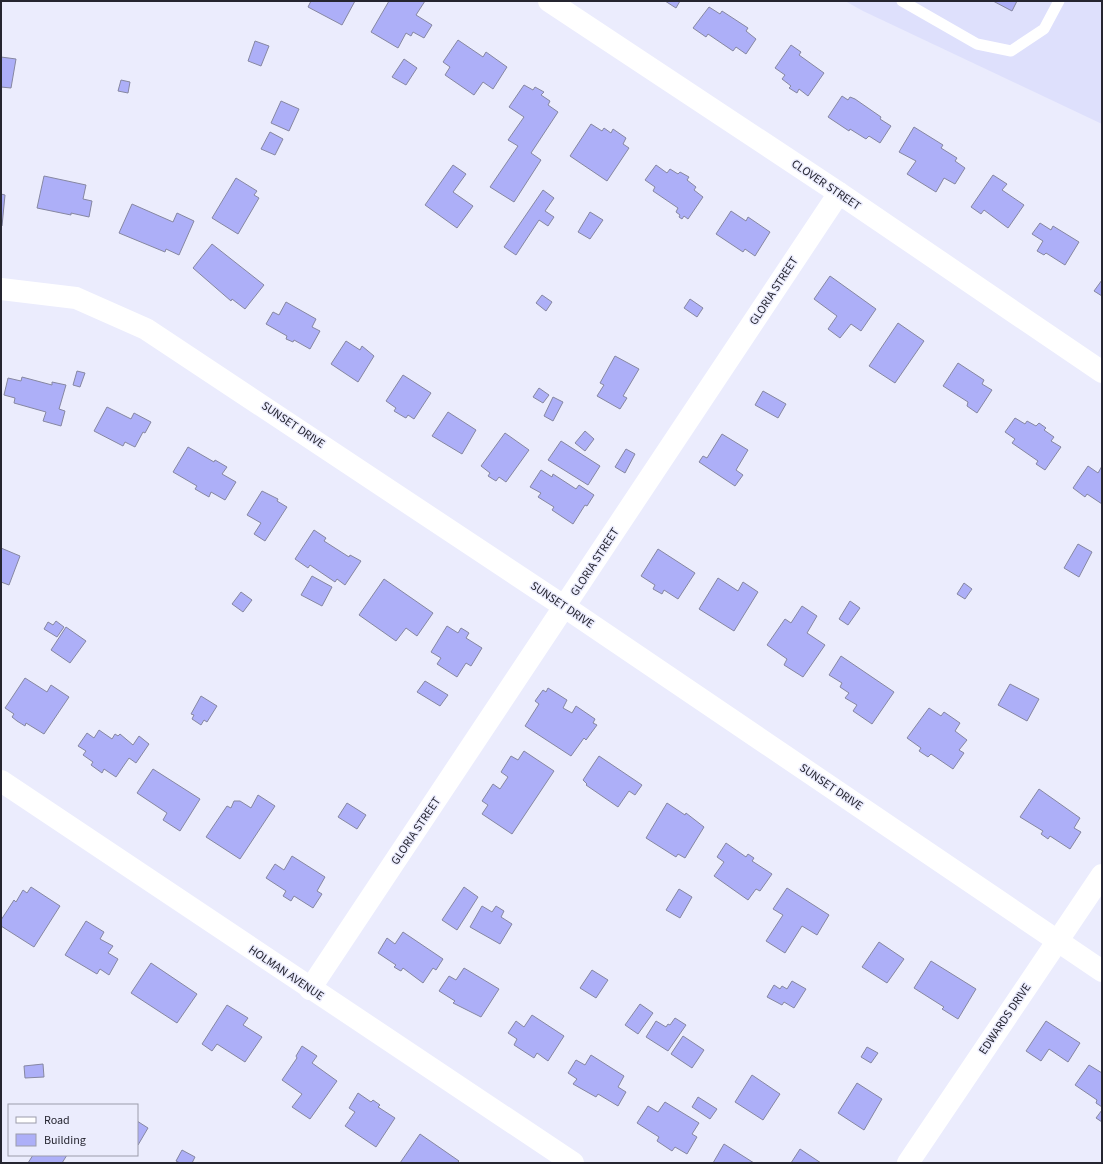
<svg xmlns="http://www.w3.org/2000/svg" width="1103" height="1164" font-family="'Source Sans 3',sans-serif">
<style>
.built{fill:#dee0fc}
.building{fill:#adaff8;stroke:#8687a1}
.lines{fill:none;stroke-linecap:round;stroke-linejoin:round}
.lane{stroke:#fff;stroke-width:11}
.street{stroke:#fff;stroke-width:22}
.secondary{stroke:#fff;stroke-width:22}
.labels{text-anchor:middle;dominant-baseline:central;stroke-width:3;stroke-linejoin:round;paint-order:stroke}
.street-label{font-size:12px;fill:#252530;stroke:#ebecfd}
</style>
<rect width="100%" height="100%" fill="#ebecfd"/>
<polygon class="built" points="845,1 1102,1 1102,124 863,11"/>
<g class="building">
<polygon points="311,1 355,1 342,25 308,7"/>
<polygon points="389,1 425,1 416,15 432,25 424,38 413,32 411,36 406,33 398,48 371,32"/>
<polygon points="665,1 680,1 676,8"/>
<polygon points="993,1 1017,1 1012,11"/>
<polygon points="709,7 720,14 722,11 748,28 746,31 756,39 746,54 736,47 733,51 708,34 706,37 693,28"/>
<polygon points="458,40 483,57 486,52 507,67 493,89 483,82 474,95 445,75 450,67 443,62"/>
<polygon points="255,41 269,46 261,66 248,61"/>
<polygon points="791,45 801,52 799,55 824,73 808,96 799,89 797,93 789,88 791,86 782,79 785,75 775,68"/>
<polygon points="1,57 16,59 11,88 1,87"/>
<polygon points="404,59 417,68 406,85 392,77"/>
<polygon points="121,80 130,82 128,93 118,91"/>
<polygon points="524,85 533,90 535,87 544,92 541,95 550,101 548,105 558,112 531,153 541,160 514,202 490,187 518,146 508,140 524,117 509,107"/>
<polygon points="842,96 848,100 850,97 855,99 881,117 880,119 891,126 880,143 869,136 866,139 850,129 849,131 828,117"/>
<polygon points="281,101 299,109 289,131 271,123"/>
<polygon points="591,124 602,131 604,128 611,133 613,129 626,138 623,144 629,148 607,181 570,156"/>
<polygon points="914,127 943,145 941,148 957,158 955,161 965,168 955,184 944,178 936,192 907,174 916,161 899,152"/>
<polygon points="270,132 283,139 275,155 261,149"/>
<polygon points="453,165 466,174 453,192 473,206 457,228 425,205"/>
<polygon points="656,165 667,173 670,169 678,174 680,172 689,177 687,180 696,187 694,190 703,197 688,219 684,216 682,219 679,217 680,215 676,212 678,208 653,191 655,187 645,180"/>
<polygon points="993,175 1007,184 1002,190 1024,205 1008,228 984,210 981,214 971,207"/>
<polygon points="44,176 86,185 83,199 92,201 89,217 71,213 71,215 37,208"/>
<polygon points="236,178 257,191 254,195 259,198 238,234 212,218"/>
<polygon points="543,190 554,198 545,211 554,217 548,226 539,220 516,255 504,247"/>
<polygon points="1,194 5,195 2,226 1,226"/>
<polygon points="132,204 173,222 177,213 194,221 179,255 166,249 165,252 119,233"/>
<polygon points="731,211 746,221 748,217 770,232 755,256 745,249 743,252 716,234"/>
<polygon points="590,212 603,220 590,239 578,232"/>
<polygon points="1040,223 1051,230 1053,226 1079,242 1065,265 1046,253 1044,255 1037,251 1043,241 1032,234"/>
<polygon points="212,244 264,285 245,309 232,299 231,301 193,268"/>
<polygon points="830,276 876,309 861,331 851,324 840,338 828,329 837,316 814,299"/>
<polygon points="1102,280 1102,296 1094,291"/>
<polygon points="542,295 552,302 546,311 536,303"/>
<polygon points="690,299 703,308 697,317 684,308"/>
<polygon points="286,302 316,319 312,327 320,331 310,349 294,340 293,342 286,339 287,336 266,324 273,312 279,315"/>
<polygon points="898,323 924,341 895,383 869,366"/>
<polygon points="346,341 360,350 362,346 374,356 358,382 331,364"/>
<polygon points="615,356 639,369 623,396 627,398 620,409 597,396 604,385 600,383"/>
<polygon points="958,363 984,380 982,384 992,390 977,413 967,406 968,402 943,386"/>
<polygon points="77,371 85,373 80,387 73,385"/>
<polygon points="403,375 431,393 414,419 408,415 406,418 404,417 394,411 396,408 386,401"/>
<polygon points="22,377 52,385 52,382 66,385 59,409 65,411 61,426 43,421 46,412 14,403 15,398 4,395 8,378 21,381"/>
<polygon points="539,388 549,395 543,403 533,397"/>
<polygon points="763,391 786,404 778,418 755,405"/>
<polygon points="553,397 563,402 553,421 544,416"/>
<polygon points="107,407 131,419 134,413 151,422 145,433 143,432 135,447 125,442 123,446 94,431"/>
<polygon points="448,412 476,430 462,454 432,436"/>
<polygon points="1015,418 1025,424 1027,421 1036,426 1039,423 1046,428 1044,430 1054,437 1051,441 1061,447 1045,470 1036,464 1038,461 1012,443 1015,439 1005,432"/>
<polygon points="585,431 594,439 585,451 575,443"/>
<polygon points="505,433 529,450 506,482 499,477 496,481 488,476 490,473 481,466"/>
<polygon points="722,434 748,450 736,470 743,475 735,486 699,462 703,456 707,458"/>
<polygon points="561,441 600,466 588,485 548,460"/>
<polygon points="188,447 214,462 215,460 227,467 222,474 236,482 225,500 211,492 209,497 195,489 197,486 173,472"/>
<polygon points="626,449 635,454 625,473 615,467"/>
<polygon points="1088,466 1098,473 1102,466 1102,504 1087,494 1085,497 1073,488"/>
<polygon points="541,470 552,477 553,474 576,489 579,485 594,495 587,506 585,505 573,524 552,510 554,507 538,497 541,493 530,487"/>
<polygon points="262,491 278,499 277,501 287,507 265,541 254,534 261,523 247,515"/>
<polygon points="314,530 326,538 324,541 349,557 350,555 361,561 345,585 337,579 335,582 310,565 308,568 295,559"/>
<polygon points="1078,544 1092,552 1079,577 1064,568"/>
<polygon points="1,548 20,556 9,585 1,582"/>
<polygon points="658,549 695,573 678,599 664,590 662,594 653,589 655,585 641,576"/>
<polygon points="312,576 332,587 322,606 301,595"/>
<polygon points="718,578 738,591 743,582 758,592 734,631 699,609"/>
<polygon points="384,579 433,613 417,636 406,628 396,641 359,615"/>
<polygon points="964,583 972,589 965,599 957,594"/>
<polygon points="241,592 252,600 243,612 232,604"/>
<polygon points="850,601 860,608 848,625 839,619"/>
<polygon points="802,606 817,616 807,633 825,645 803,677 784,665 787,659 767,645 785,619 791,623"/>
<polygon points="56,621 64,627 57,637 44,629 48,622 53,625"/>
<polygon points="447,626 458,633 461,628 466,631 469,633 466,638 482,648 471,666 466,663 457,677 437,664 441,658 431,652"/>
<polygon points="66,627 86,641 70,663 51,650"/>
<polygon points="841,656 894,692 872,724 853,711 857,705 845,698 849,693 840,687 842,683 829,675"/>
<polygon points="25,678 47,692 51,685 69,697 44,734 26,723 25,726 17,721 12,717 14,714 5,708"/>
<polygon points="425,681 448,695 440,706 417,692"/>
<polygon points="1010,684 1039,699 1027,721 998,705"/>
<polygon points="548,688 567,700 563,708 572,713 576,706 595,719 593,723 597,725 586,740 584,738 571,756 525,726 539,704 535,701 543,690 546,692"/>
<polygon points="201,696 217,706 207,722 204,720 201,725 192,719 194,715 191,714"/>
<polygon points="929,708 941,716 944,712 960,723 955,731 967,740 959,750 964,753 953,769 931,754 928,757 919,751 921,748 907,738"/>
<polygon points="99,730 112,739 115,734 118,736 120,734 133,745 139,736 149,744 136,763 129,758 116,777 104,769 102,773 91,765 93,762 83,755 86,751 78,746 87,733 94,738"/>
<polygon points="524,751 554,771 512,834 482,814 488,805 482,801 493,784 500,789 508,777 501,772 511,756 518,760"/>
<polygon points="599,756 642,785 635,795 629,791 618,807 586,785 587,784 583,780"/>
<polygon points="153,769 200,799 180,831 163,820 167,813 137,793"/>
<polygon points="1039,789 1080,818 1074,828 1081,832 1070,849 1050,836 1048,839 1041,834 1043,831 1020,817"/>
<polygon points="258,795 275,806 240,859 206,837 227,806 231,808 234,801 240,801 251,808"/>
<polygon points="347,803 366,815 357,829 338,817"/>
<polygon points="667,803 685,815 686,813 704,827 685,858 678,854 676,857 646,838"/>
<polygon points="726,843 746,857 748,854 754,858 752,861 772,874 760,891 756,889 748,900 714,876 724,862 717,857"/>
<polygon points="292,856 325,877 317,891 322,894 313,908 294,896 291,901 283,896 286,891 266,878 275,864 284,870"/>
<polygon points="31,887 60,906 34,947 1,926 1,920 14,900 16,902 23,890 27,893"/>
<polygon points="464,887 478,897 457,930 442,920"/>
<polygon points="787,888 829,915 817,935 802,926 785,953 766,941 783,915 773,909"/>
<polygon points="679,889 692,897 680,918 666,910"/>
<polygon points="482,906 492,912 496,906 504,911 501,917 512,924 500,944 470,927"/>
<polygon points="86,921 104,932 100,939 113,946 108,953 118,959 109,975 100,969 97,974 65,955"/>
<polygon points="403,932 443,959 436,970 433,968 423,983 403,968 401,971 399,970 394,967 396,965 378,953 387,938 395,944"/>
<polygon points="879,942 904,959 887,983 862,967"/>
<polygon points="931,961 976,989 958,1019 942,1009 944,1007 914,988"/>
<polygon points="151,963 197,994 177,1023 131,993"/>
<polygon points="464,968 499,989 481,1017 453,1003 455,1001 439,991 449,976 456,980"/>
<polygon points="592,970 608,980 596,998 580,988"/>
<polygon points="792,981 806,989 794,1008 784,1002 782,1005 767,997 774,985 780,989 782,986 787,989"/>
<polygon points="640,1004 653,1013 638,1034 625,1025"/>
<polygon points="227,1005 248,1018 243,1025 262,1037 245,1062 217,1044 212,1051 202,1044"/>
<polygon points="532,1015 564,1036 548,1061 537,1053 534,1058 514,1045 517,1039 508,1033 516,1021 524,1027"/>
<polygon points="675,1018 686,1025 668,1051 646,1037 656,1021 666,1027 668,1024 670,1025"/>
<polygon points="1046,1021 1080,1043 1068,1062 1049,1049 1041,1061 1026,1051"/>
<polygon points="683,1036 704,1050 692,1068 671,1054"/>
<polygon points="302,1046 317,1056 312,1063 337,1081 310,1119 292,1107 302,1094 282,1080 297,1058 296,1056"/>
<polygon points="867,1047 878,1053 871,1063 861,1057"/>
<polygon points="591,1055 624,1076 618,1087 626,1092 618,1106 598,1094 596,1097 573,1084 577,1079 568,1073 576,1060 585,1065"/>
<polygon points="43,1064 44,1077 25,1078 24,1066"/>
<polygon points="1089,1065 1102,1073 1102,1107 1096,1103 1097,1100 1075,1085"/>
<polygon points="752,1075 780,1094 763,1120 735,1102"/>
<polygon points="857,1083 882,1099 864,1130 838,1113"/>
<polygon points="358,1093 371,1102 373,1100 380,1105 378,1107 395,1118 376,1147 345,1126 355,1112 349,1108"/>
<polygon points="698,1097 717,1109 710,1119 692,1107"/>
<polygon points="665,1102 699,1123 692,1134 697,1137 687,1154 675,1147 672,1151 657,1141 659,1137 637,1123 648,1106 658,1112"/>
<polygon points="1102,1110 1102,1122 1096,1118"/>
<polygon points="137,1121 148,1128 138,1145 137,1144"/>
<polygon points="420,1134 459,1161 457,1163 400,1163"/>
<polygon points="724,1144 754,1163 713,1163"/>
<polygon points="800,1149 821,1163 791,1163"/>
<polygon points="182,1150 195,1157 192,1163 180,1163 176,1161"/>
<polygon points="33,1155 67,1155 62,1163 28,1163"/>
</g>
<g class="lines">
<polyline class="lane" points="902,1 977,44 1011,51 1044,29 1059,1"/>
<g class="street">
<polyline points="549,1 839,193 1102,372"/>
<polyline points="1,781 573,1163"/>
<polyline points="310,989 839,193"/>
<polyline points="908,1163 1102,875"/>
</g>
<polyline class="secondary" points="1,289 76,298 146,329 565,607 1102,971"/>
</g>
<g class="labels">
<g class="street-label">
<text transform="translate(826 185) rotate(34)">CLOVER STREET</text>
<text transform="translate(774 291) rotate(-57)">GLORIA STREET</text>
<text transform="translate(293 425) rotate(34)">SUNSET DRIVE</text>
<text transform="translate(595 562) rotate(-57)">GLORIA STREET</text>
<text transform="translate(562 605) rotate(34)">SUNSET DRIVE</text>
<text transform="translate(831 787) rotate(34)">SUNSET DRIVE</text>
<text transform="translate(416 831) rotate(-56)">GLORIA STREET</text>
<text transform="translate(286 973) rotate(34)">HOLMAN AVENUE</text>
<text transform="translate(1005 1019) rotate(-56)">EDWARDS DRIVE</text>
</g>
</g>
<rect width="1103" height="1164" fill="none" stroke="#252530" stroke-width="4"/>
<rect x="8" y="1104" width="130" height="52" fill="#ebecfd" stroke="#9c9cab"/>
<rect x="16" y="1117" width="20" height="6" fill="#ffffff" stroke="#9c9cab"/>
<text x="44" y="1124" font-size="12" fill="#252530">Road</text>
<rect x="16" y="1134" width="20" height="12" fill="#adaff8" stroke="#9c9cab"/>
<text x="44" y="1144" font-size="12" fill="#252530">Building</text>
</svg>
